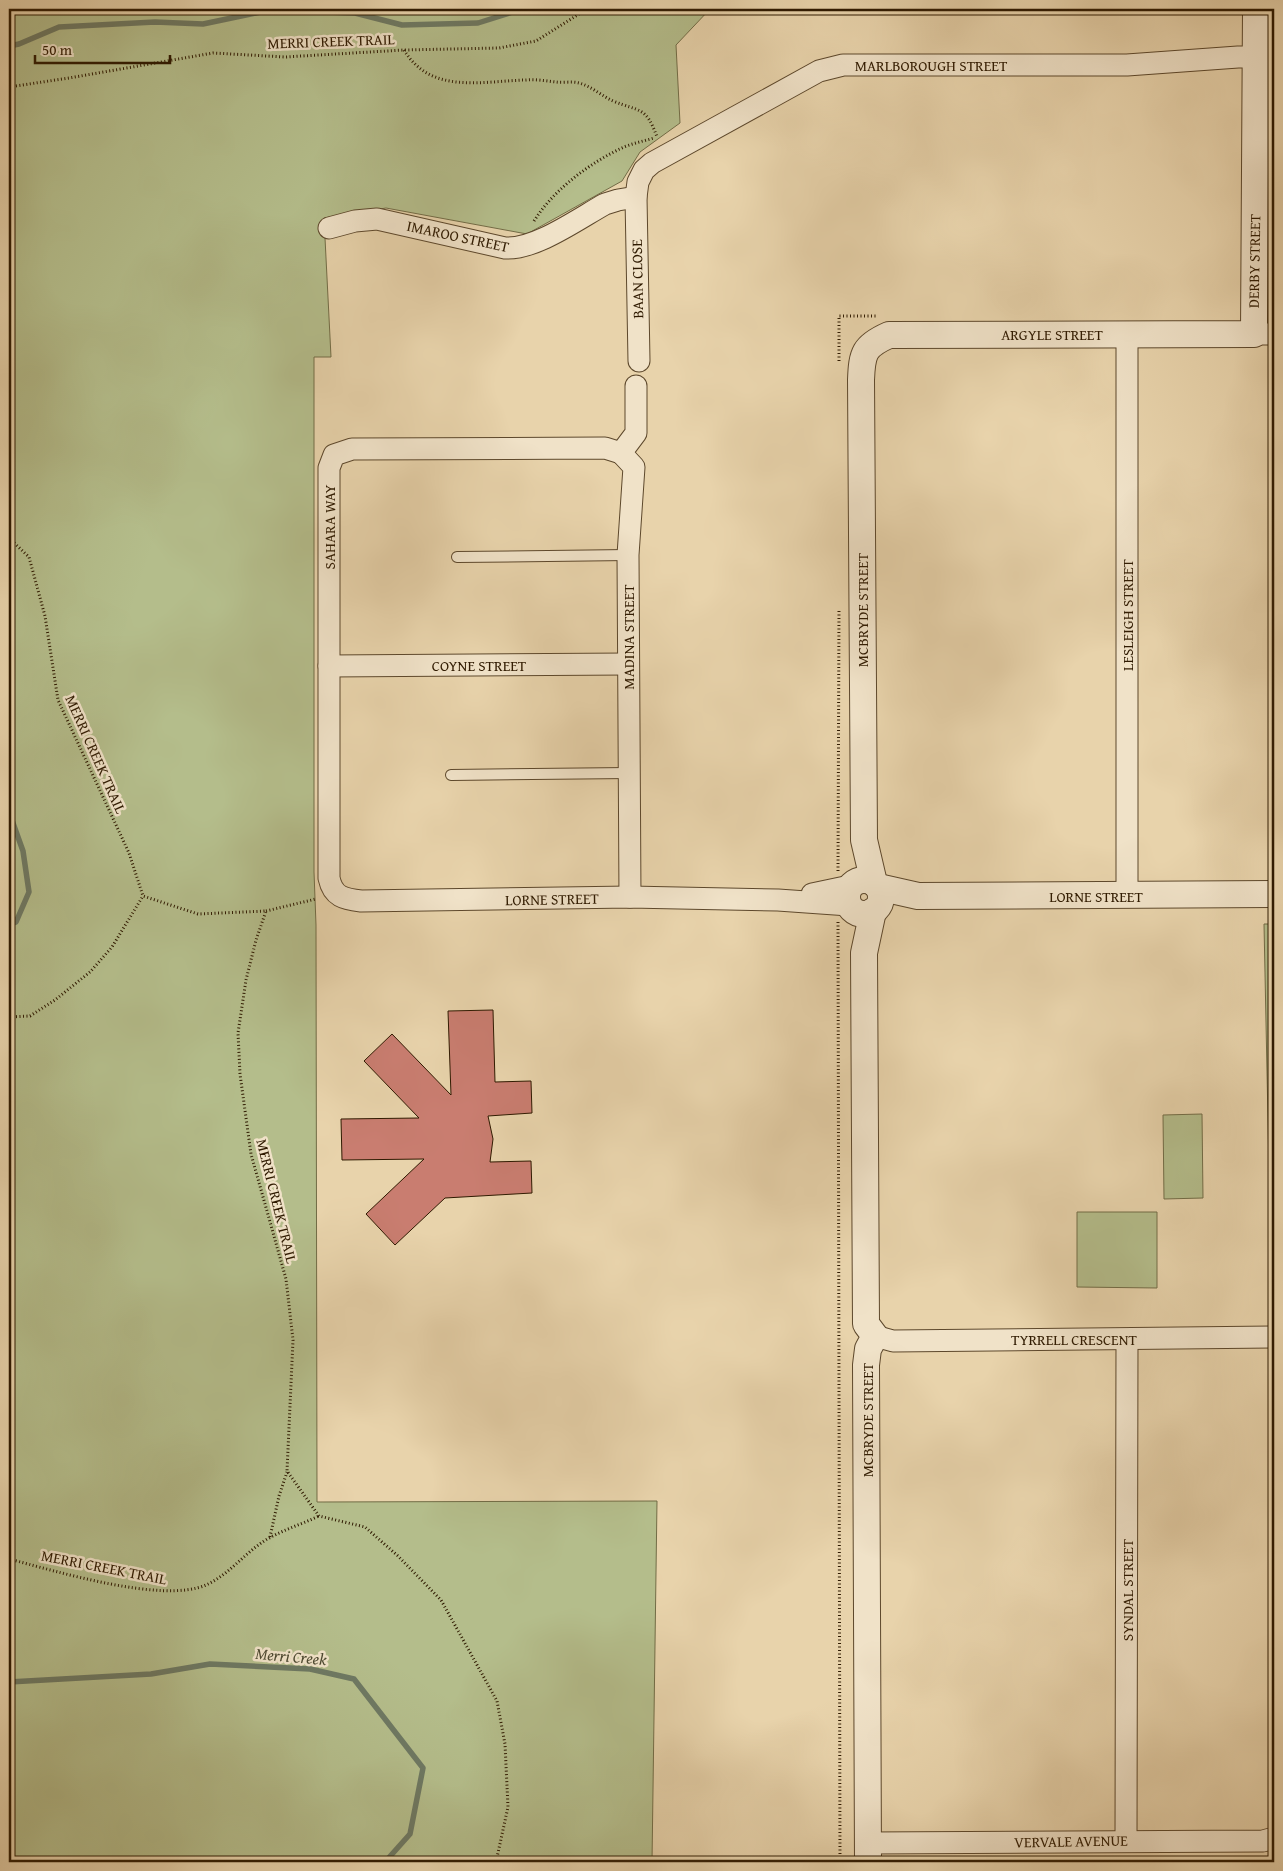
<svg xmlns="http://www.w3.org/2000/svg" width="1283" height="1871" font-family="'Gentium Book Plus',serif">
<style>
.green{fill:#b4bd8b;stroke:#726c46}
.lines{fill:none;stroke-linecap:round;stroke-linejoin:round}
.stream{stroke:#6e7963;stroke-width:5.5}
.building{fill:#c97d70;stroke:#2f1a01}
.service-casing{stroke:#5d482c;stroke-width:12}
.minor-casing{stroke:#5d482c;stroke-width:23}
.tertiary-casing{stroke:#5d482c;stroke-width:28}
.path{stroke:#2f1a01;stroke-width:3;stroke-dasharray:1 2.5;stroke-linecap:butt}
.service{stroke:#f0e2c8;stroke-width:10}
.minor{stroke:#f0e2c8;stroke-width:21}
.tertiary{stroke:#f0e2c8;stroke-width:26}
.labels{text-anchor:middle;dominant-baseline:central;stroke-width:5;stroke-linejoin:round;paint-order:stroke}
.street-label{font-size:15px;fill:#2f1a01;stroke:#f0e2c8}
.water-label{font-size:16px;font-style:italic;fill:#4e4a32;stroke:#f0e2c8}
</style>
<rect width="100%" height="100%" fill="#e8d3ab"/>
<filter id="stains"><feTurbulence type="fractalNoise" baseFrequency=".004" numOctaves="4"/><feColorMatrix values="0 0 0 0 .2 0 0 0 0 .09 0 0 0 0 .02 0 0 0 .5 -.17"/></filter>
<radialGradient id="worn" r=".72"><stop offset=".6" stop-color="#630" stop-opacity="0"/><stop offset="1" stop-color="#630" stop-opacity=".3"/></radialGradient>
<g class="green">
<polygon points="9,9 710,9 676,45 680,123 640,152 622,181 527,234 386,208 324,218 331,357 314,357 314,872 316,925 317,1502 657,1501 652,1862 9,1862"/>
<polygon points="1264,924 1274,924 1274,1317 1272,1316"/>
<polygon points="1202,1114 1203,1198 1164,1199 1163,1115"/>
<polygon points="1077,1212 1157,1212 1157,1288 1077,1287"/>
</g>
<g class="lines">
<g class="stream">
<polyline points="9,46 19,44 59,27 155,22 203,24 270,10 355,13 402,25 478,23 522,9"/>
<polyline points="9,812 23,851 29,892 16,922 9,925"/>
<polyline points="9,1682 151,1674 210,1664 310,1669 354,1679 423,1768 410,1834 385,1862"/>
</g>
</g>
<polygon class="building" points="493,1010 495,1082 531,1081 532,1113 488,1116 493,1139 490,1162 531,1161 532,1193 445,1198 395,1245 366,1214 424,1159 342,1160 341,1119 419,1118 364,1061 392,1034 451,1095 448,1011"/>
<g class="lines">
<defs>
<g id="service">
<polyline points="457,557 628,555"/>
<polyline points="451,775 629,773"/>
</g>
<g id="minor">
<path d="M 329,228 L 355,221 L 377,219 L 505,248 C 535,250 578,219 605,204 L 618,200 L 636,197"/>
<polyline points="1254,334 1274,334"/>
<polyline points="639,361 636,197 638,182 644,170 652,163 819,71 843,65 1127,65 1238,57 1274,57"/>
<path d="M 621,453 L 605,448 L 352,449 L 334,455 L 329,468 L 329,878 C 333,897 344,899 361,901 L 630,897 L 778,900 L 849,905"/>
<polyline points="621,453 634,467 628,555 630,897"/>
<polyline points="621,453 636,433 636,386"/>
<polyline points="329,666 628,664"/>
<polyline points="812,894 850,886"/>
<polyline points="1127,896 1127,334"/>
<polyline points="875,1336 893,1341 1274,1337"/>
<polyline points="1126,1840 1127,1340"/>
<polyline points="868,1843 1263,1841 1274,1838"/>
</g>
<g id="tertiary">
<circle cx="864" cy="897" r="17"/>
<path d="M 874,883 L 864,840 L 861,380 C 862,353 864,346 889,335 L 1254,334 L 1256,9"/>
<polyline points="878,887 918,896 1274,894"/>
<polyline points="868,1862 866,1365 868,1349 875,1336 866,1324 864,953 873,911"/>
</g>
</defs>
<use href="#service" class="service-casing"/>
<use href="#minor" class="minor-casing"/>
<use href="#tertiary" class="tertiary-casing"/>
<g class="path">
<path d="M 404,50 C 431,95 482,81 526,80 C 536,79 546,81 556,82 C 563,83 572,81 579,83 C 591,86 602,96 613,101 C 640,112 646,106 657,137"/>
<polyline points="9,87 69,78 213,53 285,57 404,50 499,48 536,41 587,9"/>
<path d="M 534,221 C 554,189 591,162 624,147 C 634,143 644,141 654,138"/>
<polyline points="839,361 839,316 876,316"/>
<polyline points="9,538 29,557 45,616 58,700 129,853 143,896 198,914 266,911 256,940 246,980 238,1033 240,1074 251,1154 286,1279 293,1340 287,1471 319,1516 365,1527 398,1556 441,1600 497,1701 505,1744 508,1807 496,1862"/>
<polyline points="838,871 839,609"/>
<polyline points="266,911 316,899"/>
<polyline points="838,922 840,1862"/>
<polyline points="9,1017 30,1016 55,1000 90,972 112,947 143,896"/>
<polyline points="270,1537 279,1496 287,1472"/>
<path d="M 9,1559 C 56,1571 162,1604 206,1585 C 226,1576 240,1559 257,1546 C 275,1532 298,1526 319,1516"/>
</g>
<use href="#service" class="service"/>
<use href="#minor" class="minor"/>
<use href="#tertiary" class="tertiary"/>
</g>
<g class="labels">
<g class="street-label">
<text transform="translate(331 41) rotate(-2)">MERRI CREEK TRAIL</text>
<text x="931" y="65">MARLBOROUGH STREET</text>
<text transform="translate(458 236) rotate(12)">IMAROO STREET</text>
<text transform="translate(1254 261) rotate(-89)">DERBY STREET</text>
<text transform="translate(637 279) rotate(-91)">BAAN CLOSE</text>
<text x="1052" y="334">ARGYLE STREET</text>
<text transform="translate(329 527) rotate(-90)">SAHARA WAY</text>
<text transform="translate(862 610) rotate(-90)">MCBRYDE STREET</text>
<text transform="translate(1127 615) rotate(-90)">LESLEIGH STREET</text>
<text transform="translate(628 637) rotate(-90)">MADINA STREET</text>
<text x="479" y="665">COYNE STREET</text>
<text transform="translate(96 754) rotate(66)">MERRI CREEK TRAIL</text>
<text x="1096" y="896">LORNE STREET</text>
<text transform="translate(552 899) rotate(-1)">LORNE STREET</text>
<text transform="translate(277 1201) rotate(76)">MERRI CREEK TRAIL</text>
<text x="1074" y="1339">TYRRELL CRESCENT</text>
<text transform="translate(867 1420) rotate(-90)">MCBRYDE STREET</text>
<text transform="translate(104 1567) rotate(11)">MERRI CREEK TRAIL</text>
<text transform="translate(1127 1590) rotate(-90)">SYNDAL STREET</text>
<text transform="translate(1071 1841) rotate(-1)">VERVALE AVENUE</text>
</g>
<g class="water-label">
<text transform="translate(291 1656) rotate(5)">Merri Creek</text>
</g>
</g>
<rect width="1283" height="1871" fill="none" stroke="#e8d3ab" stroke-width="30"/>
<rect x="10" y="10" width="1263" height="1851" fill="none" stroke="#2f1a01" stroke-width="2.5"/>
<rect x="15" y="15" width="1253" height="1841" fill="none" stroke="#2f1a01"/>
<path d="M35 55v8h135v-8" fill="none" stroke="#2f1a01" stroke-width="2.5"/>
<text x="42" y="55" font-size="15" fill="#2f1a01" stroke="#f0e2c8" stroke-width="4" paint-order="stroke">50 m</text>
<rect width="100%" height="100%" filter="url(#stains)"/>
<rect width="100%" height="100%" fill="url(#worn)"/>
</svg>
